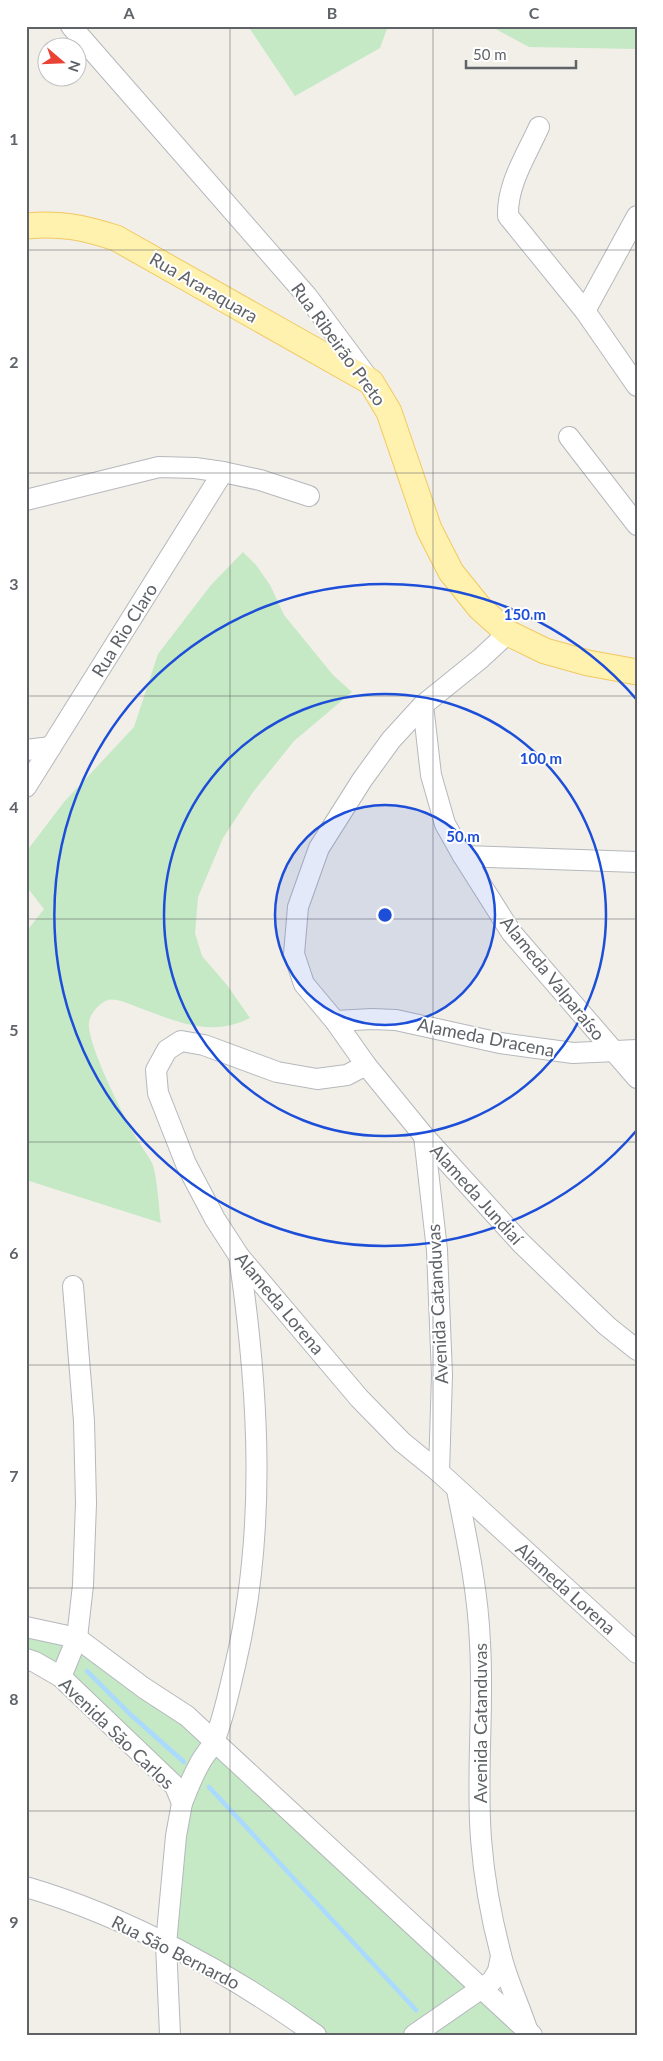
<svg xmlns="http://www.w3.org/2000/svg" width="663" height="2061" font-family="Lato,sans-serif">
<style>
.green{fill:#c5e8c5}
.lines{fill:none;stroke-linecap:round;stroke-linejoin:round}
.stream{stroke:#aadaff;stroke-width:4.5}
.minor-casing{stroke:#b5b8bc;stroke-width:22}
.major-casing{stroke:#f2c960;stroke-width:27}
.minor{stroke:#fff;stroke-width:20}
.major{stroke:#fff2af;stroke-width:25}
.grid{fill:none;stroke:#5f6368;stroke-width:1;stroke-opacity:0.55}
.ring{fill:none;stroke:#1d4ed8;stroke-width:2.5}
.labels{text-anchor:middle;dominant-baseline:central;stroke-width:4;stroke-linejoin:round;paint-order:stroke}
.street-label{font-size:18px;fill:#5f6368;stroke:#fff}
.centre{fill:#1d4ed8;stroke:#fff;stroke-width:2.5}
.ring-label{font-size:15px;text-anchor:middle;font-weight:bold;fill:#1d4ed8;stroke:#fff;stroke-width:4;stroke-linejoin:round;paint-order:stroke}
.neatline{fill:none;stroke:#5f6368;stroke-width:2}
.grid-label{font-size:16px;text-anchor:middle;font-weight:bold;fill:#5f6368}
</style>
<rect width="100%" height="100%" fill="#f1efe8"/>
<g class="green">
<polygon points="248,26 388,26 380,48 295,96"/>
<polygon points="490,26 637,26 637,49 529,47"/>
<path d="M 243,552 L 256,565 L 270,585 L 284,615 L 333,675 L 352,692 L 294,741 L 253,792 L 223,838 L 198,897 L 195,933 L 202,956 L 227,985 L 250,1018 C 211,1038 175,1021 137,1007 C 130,1004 116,998 108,1000 C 100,1002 90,1014 89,1022 C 86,1042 123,1115 134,1134 C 139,1144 147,1153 152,1163 C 157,1174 159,1209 161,1223 L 26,1180 L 26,932 L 44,909 L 26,886 L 26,852 L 64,802 L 134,727 L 158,654 L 211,585 Z"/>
<polygon points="26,1627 54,1632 144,1688 532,2035 316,2035 166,1944 175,1786 26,1659"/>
</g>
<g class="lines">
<g class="stream">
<polyline points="87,1671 131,1715 184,1762"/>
<polyline points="209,1787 416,2010"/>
</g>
<defs>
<g id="minor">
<polyline points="71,26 307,296 368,378"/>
<path d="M 539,127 C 526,156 507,184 508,216 L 585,311 L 637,386"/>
<polyline points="585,311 637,216"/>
<polyline points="569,437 637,525"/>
<polyline points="26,500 159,467 195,468 223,472 260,480 309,496"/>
<polyline points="508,633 480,659 423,705 391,740 362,780 319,848 298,907 294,954 304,984 335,1021 366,1065 424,1136 521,1243 607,1326 637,1350"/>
<polyline points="423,705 431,775 445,824 463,856 511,932 637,1078"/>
<polyline points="26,750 51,747"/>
<polyline points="26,787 223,472"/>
<polyline points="463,856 637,862"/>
<polyline points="335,1021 372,1019 396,1020 500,1043 573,1053 637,1050"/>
<polyline points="366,1065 347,1075 317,1079 277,1072 204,1045 181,1041 167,1050 156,1070 158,1093 186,1164 215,1219 239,1256 359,1398 402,1442 439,1472 637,1653"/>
<polyline points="424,1136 437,1250 442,1375 439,1472"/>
<path d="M 457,1490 C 467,1540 478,1591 480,1643 C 484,1708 476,1774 481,1839 C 484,1878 491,1917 501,1955 C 507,1980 519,2005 527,2029"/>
<polyline points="26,1627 77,1638 144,1688 187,1716 532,2035"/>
<polyline points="26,1659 35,1662 61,1677 175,1786 182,1803 176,1836 166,1944 170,2035"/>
<polyline points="61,1677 77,1638 83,1585 86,1503 84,1421 73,1286"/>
<path d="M 182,1803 C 187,1791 192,1777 199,1765 C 203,1756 211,1749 215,1739 C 224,1716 229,1691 235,1666 C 267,1532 259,1392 239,1256"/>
<path d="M 26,1887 C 126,1916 232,1974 316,2035"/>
<polyline points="414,2035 492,1981 498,1971 501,1956"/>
</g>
<path id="major" d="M 26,226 C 62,223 82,227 116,238 L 371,382 L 389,412 L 429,529 L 451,572 L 480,608 L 508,633 L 545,651 L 588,663 L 637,672"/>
</defs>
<use href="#minor" class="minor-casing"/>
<use href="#major" class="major-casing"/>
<use href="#minor" class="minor"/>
<use href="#major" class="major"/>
</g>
<path class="grid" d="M 230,26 L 230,2035M 433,26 L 433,2035M 26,250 L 637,250M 26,473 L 637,473M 26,696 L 637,696M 26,919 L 637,919M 26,1142 L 637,1142M 26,1365 L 637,1365M 26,1588 L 637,1588M 26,1811 L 637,1811"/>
<circle cx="385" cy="915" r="110" fill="#1d4ed8" fill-opacity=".12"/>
<g class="ring">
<circle cx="385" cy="915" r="110"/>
<circle cx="385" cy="915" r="221"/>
<path d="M637 1130A331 331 0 1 1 637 700"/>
</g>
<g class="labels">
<g class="street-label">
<text transform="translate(204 287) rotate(30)">Rua Araraquara</text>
<text transform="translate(339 344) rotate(54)">Rua Ribeirão Preto</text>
<text transform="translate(124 630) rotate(-58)">Rua Rio Claro</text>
<text transform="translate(553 978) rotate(51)">Alameda Valparaíso</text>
<text transform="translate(486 1037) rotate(11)">Alameda Dracena</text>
<text transform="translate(477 1194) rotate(48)">Alameda Jundiaí</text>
<text transform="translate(280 1303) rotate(50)">Alameda Lorena</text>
<text transform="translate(437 1304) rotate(-93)">Avenida Catanduvas</text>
<text transform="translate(566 1588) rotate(42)">Alameda Lorena</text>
<text transform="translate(480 1723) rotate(-90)">Avenida Catanduvas</text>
<text transform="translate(117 1733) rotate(44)">Avenida São Carlos</text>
<text transform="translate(176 1952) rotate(27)">Rua São Bernardo</text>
</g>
</g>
<circle cx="385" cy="915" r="8" class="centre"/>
<g class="ring-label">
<text x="525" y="620">150 m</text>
<text x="541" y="764">100 m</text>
<text x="463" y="842">50 m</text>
</g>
<rect width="663" height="2061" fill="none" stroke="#ffffff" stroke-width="55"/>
<g transform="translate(62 62) rotate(109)"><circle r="24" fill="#ffffff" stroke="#bfc1c3"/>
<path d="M0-4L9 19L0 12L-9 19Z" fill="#ea4335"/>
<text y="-8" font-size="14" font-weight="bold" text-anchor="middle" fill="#5f6368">N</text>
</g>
<path d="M466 60v8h110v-8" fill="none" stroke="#5f6368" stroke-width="2.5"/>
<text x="473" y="60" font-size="15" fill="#5f6368" stroke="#ffffff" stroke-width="4" paint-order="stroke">50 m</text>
<rect x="28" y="28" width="608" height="2006" class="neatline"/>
<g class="grid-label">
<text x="129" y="19">A</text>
<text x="332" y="19">B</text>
<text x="534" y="19">C</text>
<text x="14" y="145">1</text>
<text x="14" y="368">2</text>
<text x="14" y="590">3</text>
<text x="14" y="813">4</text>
<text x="14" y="1036">5</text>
<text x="14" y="1259">6</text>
<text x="14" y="1482">7</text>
<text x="14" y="1705">8</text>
<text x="14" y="1928">9</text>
</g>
</svg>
